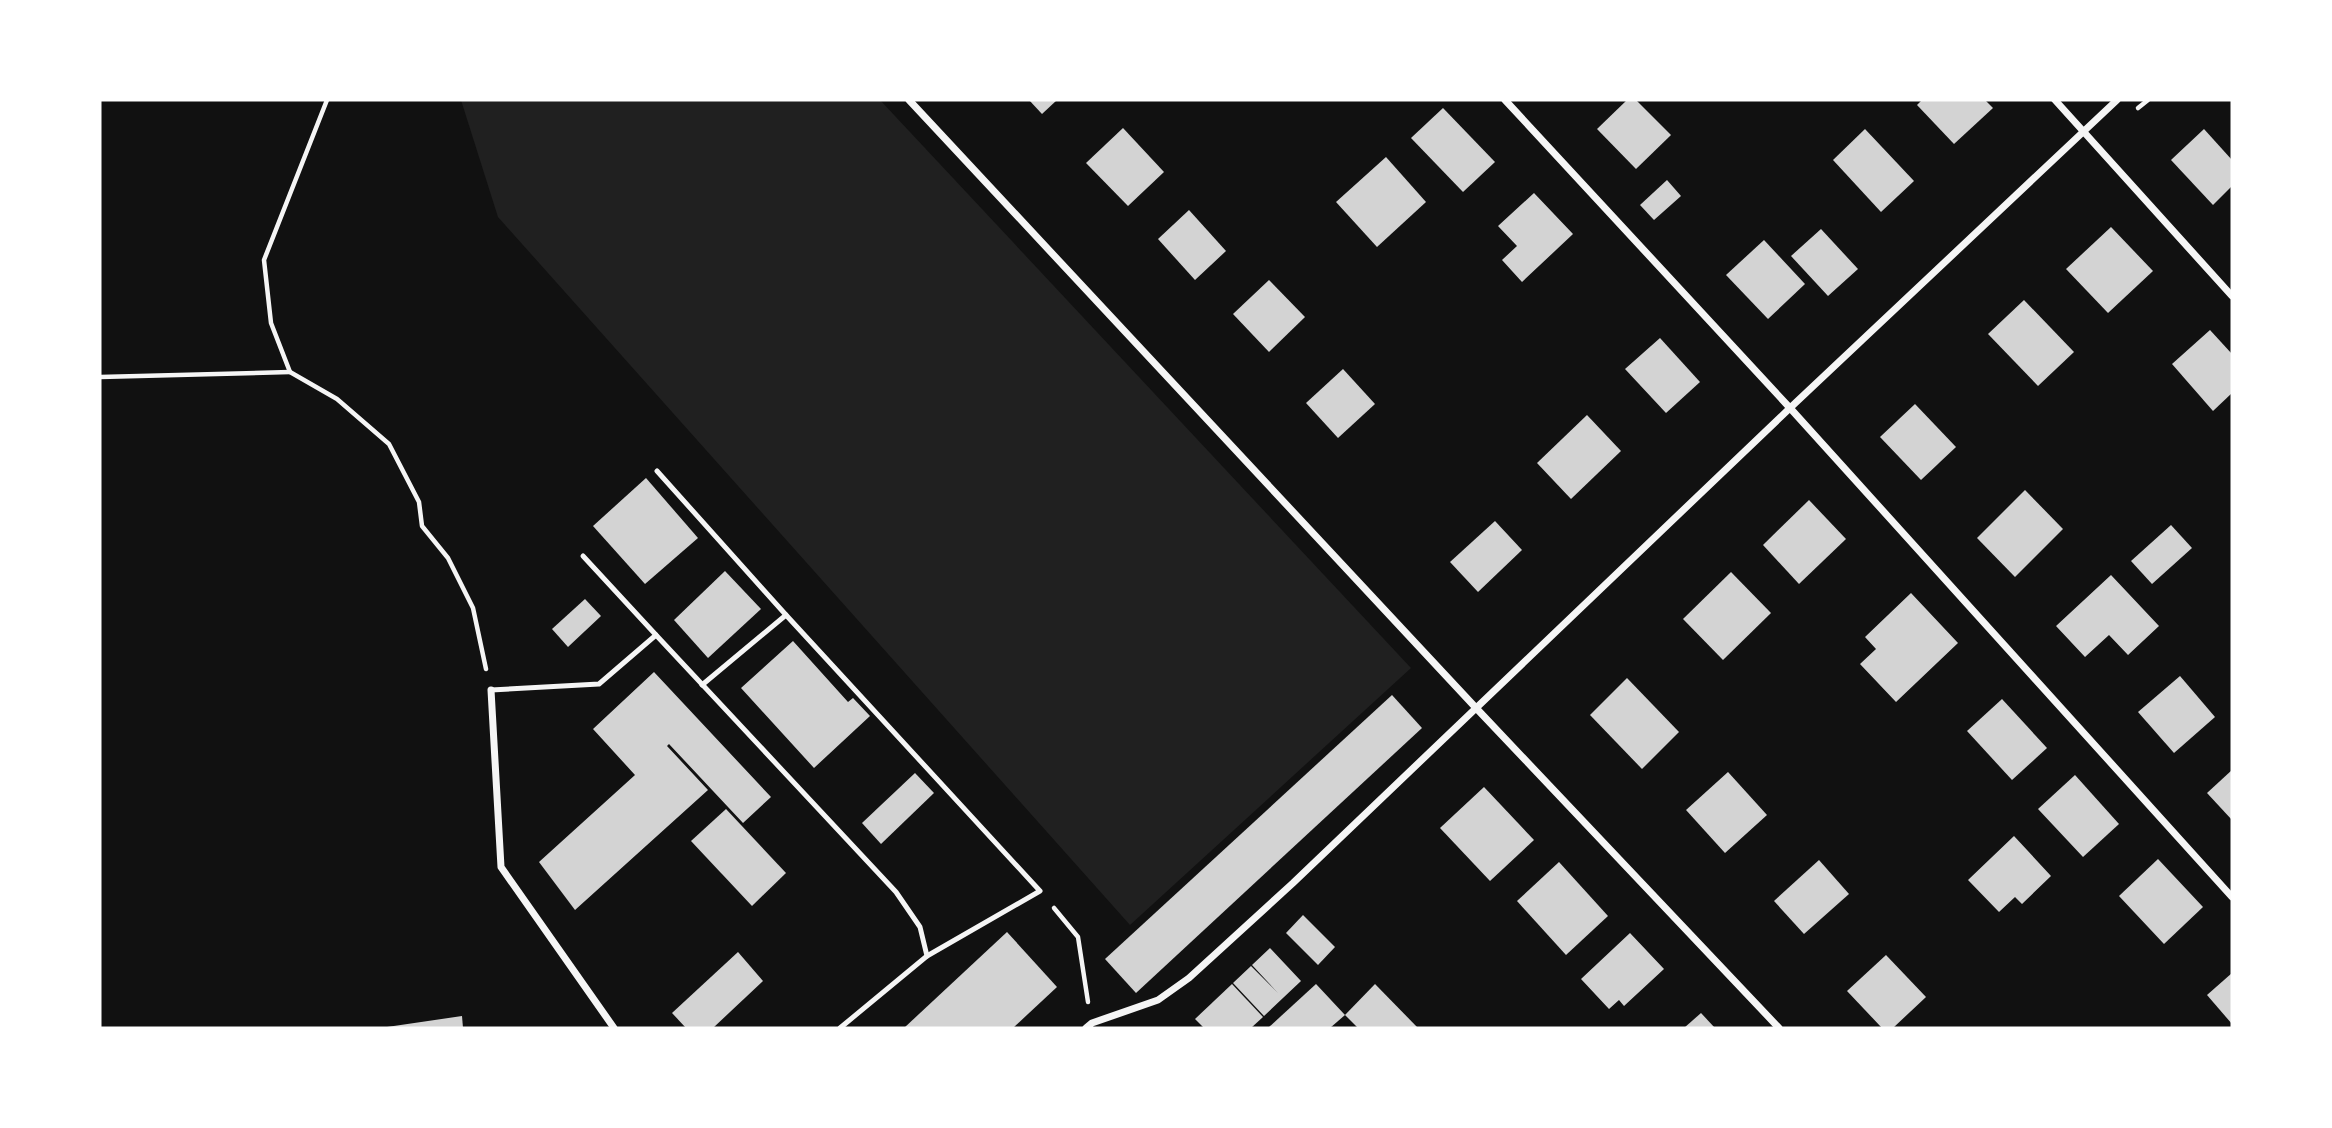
<svg xmlns="http://www.w3.org/2000/svg" width="2332" height="1128" font-family="'IBM Plex Sans',sans-serif">
<style>
.green{fill:#202020}
.building{fill:#d3d3d3}
.lines{fill:none;stroke-linecap:round;stroke-linejoin:round}
.path{stroke:#f5f5f5;stroke-width:4.5}
.service{stroke:#f5f5f5;stroke-width:5}
.minor{stroke:#f5f5f5;stroke-width:7}
</style>
<rect width="100%" height="100%" fill="#111"/>
<polygon class="green" points="461,100 880,100 1411,668 1130,925 498,217"/>
<g class="building">
<polygon points="1029,100 1057,100 1042,114"/>
<polygon points="1627,100 1636,100 1671,135 1636,169 1597,129"/>
<polygon points="1922,100 1985,100 1993,108 1954,144 1917,105"/>
<polygon points="1443,108 1495,162 1463,192 1411,138"/>
<polygon points="1123,128 1164,172 1128,206 1086,163"/>
<polygon points="1865,129 1914,181 1881,212 1833,160"/>
<polygon points="2204,129 2232,160 2232,186 2213,205 2171,160"/>
<polygon points="1386,157 1426,202 1377,247 1336,202"/>
<polygon points="1667,180 1681,196 1654,220 1640,205"/>
<polygon points="1534,193 1573,234 1522,282 1502,260 1517,246 1498,226"/>
<polygon points="1189,210 1226,251 1195,280 1158,239"/>
<polygon points="2111,227 2153,271 2108,313 2066,269"/>
<polygon points="1821,229 1858,269 1828,296 1791,256"/>
<polygon points="1764,240 1805,284 1768,319 1726,275"/>
<polygon points="1269,280 1305,317 1269,352 1233,314"/>
<polygon points="2024,300 2074,352 2038,386 1988,334"/>
<polygon points="2210,330 2232,354 2232,393 2213,411 2172,364"/>
<polygon points="1660,338 1700,382 1666,413 1625,369"/>
<polygon points="1343,369 1375,404 1338,438 1306,403"/>
<polygon points="1915,404 1956,447 1921,480 1880,437"/>
<polygon points="1587,415 1621,451 1571,499 1537,463"/>
<polygon points="646,478 698,538 645,584 593,526"/>
<polygon points="2025,490 2063,529 2015,577 1977,538"/>
<polygon points="1809,500 1846,539 1799,584 1763,545"/>
<polygon points="1495,521 1522,550 1478,592 1450,562"/>
<polygon points="2171,525 2192,548 2152,584 2131,561"/>
<polygon points="725,571 761,609 708,658 674,620"/>
<polygon points="1731,572 1771,613 1723,660 1683,619"/>
<polygon points="2111,575 2159,626 2128,655 2109,635 2085,657 2056,626"/>
<polygon points="1911,593 1958,643 1896,702 1860,664 1876,649 1865,637"/>
<polygon points="585,599 601,616 568,647 552,629"/>
<polygon points="793,641 848,702 853,698 870,716 814,768 741,688"/>
<polygon points="654,672 771,797 743,823 669,744 667,746 708,790 575,910 539,862 635,775 593,729"/>
<polygon points="2180,676 2215,717 2174,753 2138,712"/>
<polygon points="1627,678 1679,732 1642,769 1590,715"/>
<polygon points="1392,695 1422,728 1136,993 1105,959"/>
<polygon points="2002,699 2047,748 2012,780 1967,731"/>
<polygon points="2232,770 2232,820 2207,793"/>
<polygon points="1728,772 1767,815 1725,853 1686,810"/>
<polygon points="915,773 934,793 881,844 862,823"/>
<polygon points="2075,775 2119,824 2083,857 2038,809"/>
<polygon points="1484,787 1534,840 1490,881 1440,828"/>
<polygon points="726,809 786,873 752,906 691,841"/>
<polygon points="2014,836 2051,876 2022,904 2015,897 1999,912 1968,880"/>
<polygon points="2158,859 2203,907 2164,944 2119,896"/>
<polygon points="1819,860 1849,894 1804,934 1774,901"/>
<polygon points="1559,862 1608,916 1566,955 1517,901"/>
<polygon points="1303,915 1335,947 1318,965 1286,933"/>
<polygon points="1007,932 1057,987 1013,1028 904,1028"/>
<polygon points="1630,933 1664,969 1624,1006 1619,1000 1609,1009 1581,979"/>
<polygon points="1270,948 1301,981 1264,1016 1233,983 1251,966 1278,993 1252,965"/>
<polygon points="738,952 763,981 713,1028 686,1028 672,1013"/>
<polygon points="1886,955 1926,997 1893,1028 1882,1028 1847,991"/>
<polygon points="2232,973 2232,1024 2207,995"/>
<polygon points="1232,984 1263,1017 1251,1028 1204,1028 1195,1019"/>
<polygon points="1316,984 1345,1015 1330,1028 1268,1028"/>
<polygon points="1375,984 1418,1028 1358,1028 1345,1015"/>
<polygon points="1701,1013 1715,1028 1684,1028"/>
<polygon points="462,1016 463,1028 387,1028 387,1027"/>
</g>
<g class="lines">
<g class="path">
<polyline points="327,100 264,260 271,323 290,372 337,399 389,444 419,502 422,526 448,558 473,608 486,669"/>
<polyline points="2138,108 2148,100"/>
<polyline points="100,377 290,372"/>
<polyline points="1054,908 1078,937 1088,1002"/>
</g>
<g class="service">
<polyline points="657,471 786,615 1040,891 927,956"/>
<polyline points="583,556 656,635"/>
<polyline points="702,685 786,615"/>
<polyline points="491,690 599,684 656,635 896,892 920,927 927,956 840,1028"/>
</g>
<g class="minor">
<polyline points="909,100 1477,709 1779,1028"/>
<polyline points="1505,100 1790,408 2232,897"/>
<polyline points="2055,100 2232,296"/>
<polyline points="491,690 501,867 614,1028"/>
<polyline points="1086,1028 1092,1023 1158,1000 1189,978 1293,883 1790,408 2117,100"/>
</g>
</g>
<rect width="2332" height="1128" fill="none" stroke="#ffffff" stroke-width="203"/>
</svg>
